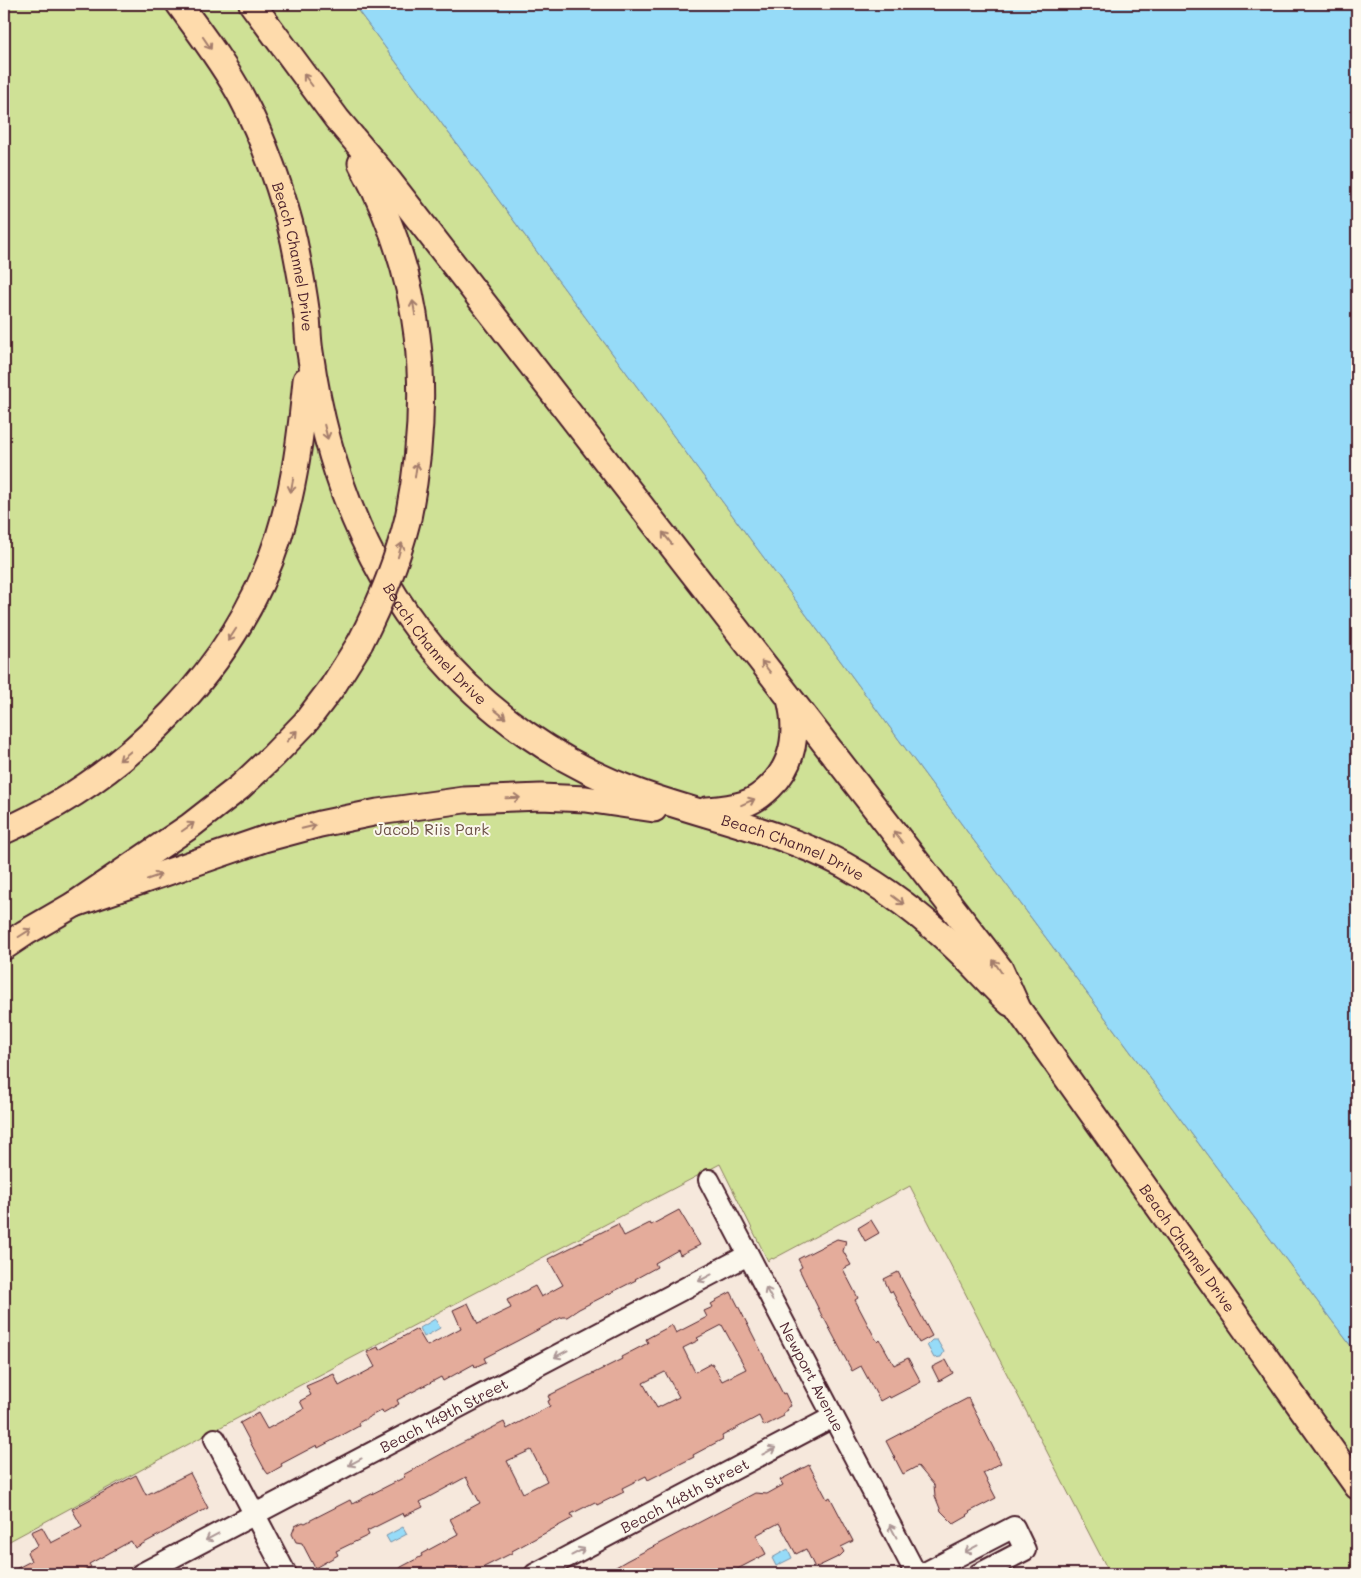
<svg xmlns="http://www.w3.org/2000/svg" width="1361" height="1578" font-family="Mali,sans-serif">
<style>
.green{fill:#cfe196;stroke:#8c8060}
.water{fill:#96dbf8;stroke:#7890a6}
.building{fill:#e4ac9b;stroke:#4a1f2b;fill-rule:evenodd}
.lines{fill:none;stroke-linecap:round;stroke-linejoin:round}
.minor-casing{stroke:#4a1f2b;stroke-width:24}
.major-casing{stroke:#4a1f2b;stroke-width:29}
.minor{stroke:#fbf7ec;stroke-width:20}
.major{stroke:#fedbac;stroke-width:25}
.major-bridge-casing{stroke:#4a1f2b;stroke-width:29;stroke-linecap:butt}
.major-bridge{stroke:#fedbac;stroke-width:25}
.oneway{stroke:#a47d6c}
.oneway2{stroke:#ab9695}
.labels{text-anchor:middle;dominant-baseline:central;stroke-width:4;stroke-linejoin:round;paint-order:stroke}
.street-label{font-size:15px;fill:#4a1f2b;stroke:#fbf7ec}
.park-label{font-size:15px;fill:#6b5046;stroke:#fbf7ec}
</style>
<rect width="100%" height="100%" fill="#f6e8dc"/>
<filter id="ink" filterUnits="userSpaceOnUse"><feTurbulence type="fractalNoise" baseFrequency=".02" numOctaves="2"/><feDisplacementMap in="SourceGraphic" scale="10" xChannelSelector="R" yChannelSelector="G"/><feConvolveMatrix kernelMatrix="1 2 1 2 8 2 1 2 1" color-interpolation-filters="sRGB"/></filter>
<g filter="url(#ink)">
<polygon class="green" points="4,4 353,4 1202,1148 1357,1354 1357,1574 1110,1574 910,1186 773,1259 772,1258 768,1261 720,1164 200,1438 4,1544"/>
<g class="water">
<polygon points="353,4 1357,4 1357,1354 1202,1148"/>
<polygon points="435,1319 440,1328 424,1337 420,1328"/>
<polygon points="932,1340 937,1340 944,1352 941,1357 934,1358 927,1345"/>
<polygon points="403,1527 407,1534 390,1543 386,1536"/>
<polygon points="788,1549 792,1558 776,1566 772,1558"/>
</g>
<g class="building">
<polygon points="679,1210 700,1245 680,1255 678,1250 655,1263 657,1267 635,1279 636,1280 579,1309 567,1317 562,1317 517,1341 484,1358 486,1362 475,1367 474,1364 443,1381 441,1377 397,1400 399,1404 383,1413 382,1410 358,1423 359,1426 337,1438 318,1448 317,1445 281,1464 282,1466 268,1474 265,1470 240,1423 258,1413 267,1429 304,1409 300,1401 311,1395 306,1386 334,1374 339,1386 375,1367 367,1352 378,1347 379,1350 417,1329 427,1346 461,1328 453,1310 468,1303 478,1324 511,1308 507,1300 535,1286 541,1297 563,1285 548,1259 618,1224 624,1236 650,1223 651,1225"/>
<polygon points="871,1220 879,1233 865,1241 858,1228"/>
<polygon points="837,1239 846,1241 843,1251 851,1265 843,1269 858,1298 855,1300 875,1338 878,1342 880,1340 894,1365 908,1358 921,1382 890,1398 889,1396 880,1401 861,1366 852,1371 824,1318 823,1318 799,1269 802,1267 798,1259"/>
<polygon points="898,1272 932,1336 919,1343 892,1291 890,1292 884,1279"/>
<path d="M 731,1292 L 783,1394 L 785,1393 L 791,1406 L 787,1408 L 788,1410 L 783,1413 L 784,1416 L 764,1426 L 759,1416 L 722,1436 L 723,1439 L 693,1455 L 694,1457 L 648,1480 L 646,1476 L 622,1488 L 624,1492 L 597,1505 L 595,1502 L 571,1514 L 573,1518 L 512,1551 L 512,1553 L 470,1574 L 466,1574 L 462,1567 L 449,1574 L 388,1574 L 422,1556 L 421,1554 L 458,1534 L 450,1519 L 480,1503 L 466,1477 L 420,1502 L 423,1507 L 404,1516 L 403,1513 L 367,1531 L 369,1535 L 336,1551 L 338,1555 L 315,1568 L 302,1543 L 296,1542 L 292,1534 L 295,1526 L 303,1522 L 305,1523 L 350,1500 L 352,1504 L 405,1477 L 403,1475 L 456,1446 L 504,1422 L 507,1429 L 550,1406 L 548,1401 L 550,1400 L 548,1396 L 622,1359 L 621,1357 L 648,1343 L 646,1339 L 672,1325 L 676,1333 L 707,1317 L 704,1311 L 713,1307 L 711,1304 L 716,1301 L 716,1300 ZM 722,1325 L 746,1369 L 722,1381 L 712,1363 L 695,1372 L 683,1348 L 699,1340 L 697,1338 ZM 665,1372 L 679,1397 L 657,1408 L 643,1383 ZM 531,1450 L 547,1481 L 523,1493 L 507,1461 Z"/>
<polygon points="946,1360 953,1373 939,1381 932,1367"/>
<polygon points="968,1398 1001,1463 983,1473 996,1498 969,1512 970,1513 967,1515 968,1516 954,1524 941,1511 935,1496 934,1485 918,1466 903,1474 886,1441"/>
<polygon points="809,1465 827,1499 830,1497 853,1541 841,1547 844,1552 840,1556 815,1568 806,1549 796,1554 779,1523 756,1535 766,1554 728,1574 604,1574 626,1561 755,1493 767,1494 783,1485 780,1480"/>
<polygon points="190,1473 208,1508 172,1527 172,1528 135,1548 131,1541 89,1564 91,1567 78,1574 6,1574 31,1561 27,1552 38,1545 31,1532 42,1527 51,1543 82,1527 72,1509 136,1475 146,1495"/>
</g>
<g class="lines">
<defs>
<g id="minor">
<path id="s1" d="M 709,1180 L 916,1574"/>
<polyline points="215,1439 286,1574"/>
<path id="s2" d="M 141,1574 L 748,1255"/>
<path id="s3" d="M 535,1574 L 833,1417"/>
<polyline points="923,1574 1014,1527 1025,1550 979,1574"/>
</g>
<g id="major">
<path id="s4" d="M 179,4 C 200,33 224,64 241,96 C 263,137 284,196 294,241 C 299,266 304,291 307,317 C 308,328 308,340 310,352 C 325,459 361,561 431,646 C 485,712 559,764 640,793 C 708,817 780,831 844,865 C 887,889 926,919 961,953 C 978,970 993,987 1010,1003"/>
<path id="s5" d="M 252,4 L 337,119 L 385,176 L 1000,969 L 1018,1009 L 1357,1486"/>
<path d="M 361,163 C 423,277 433,391 408,518"/>
<path d="M 707,810 C 719,809 732,808 744,804 C 754,801 763,794 770,787 C 795,763 798,731 790,699"/>
<path d="M 4,831 C 129,776 237,667 279,536 C 295,485 301,433 306,380"/>
<polyline points="75,904 264,839 320,824 378,812 464,800 541,797 586,799 654,809"/>
<polyline points="4,947 25,933 75,904 190,826 240,787 273,756 305,723 333,686 360,643"/>
</g>
</defs>
<use href="#minor" class="minor-casing"/>
<use href="#major" class="major-casing"/>
<use href="#minor" class="minor"/>
<use href="#major" class="major"/>
<defs>
<path id="major-bridge" d="M 360,643 C 381,602 397,562 408,518"/>
</defs>
<use href="#major-bridge" class="major-bridge-casing"/>
<use href="#major-bridge" class="major-bridge"/>
</g>
<defs><path id="oneway-shaft" d="M-6 0H5M1.5-3L5.5 0L1.5 3" fill="none" stroke-width="1.6" stroke-linecap="round" stroke-linejoin="round" transform="scale(1.25)"/></defs>
<g class="oneway">
<use href="#oneway-shaft" transform="translate(207 43) rotate(56)"/>
<use href="#oneway-shaft" transform="translate(308 80) rotate(-127)"/>
<use href="#oneway-shaft" transform="translate(414 308) rotate(-100)"/>
<use href="#oneway-shaft" transform="translate(326 432) rotate(76)"/>
<use href="#oneway-shaft" transform="translate(416 470) rotate(-82)"/>
<use href="#oneway-shaft" transform="translate(292 485) rotate(101)"/>
<use href="#oneway-shaft" transform="translate(667 538) rotate(-128)"/>
<use href="#oneway-shaft" transform="translate(400 550) rotate(-74)"/>
<use href="#oneway-shaft" transform="translate(232 635) rotate(123)"/>
<use href="#oneway-shaft" transform="translate(766 667) rotate(-128)"/>
<use href="#oneway-shaft" transform="translate(500 714) rotate(38)"/>
<use href="#oneway-shaft" transform="translate(292 736) rotate(-47)"/>
<use href="#oneway-shaft" transform="translate(125 756) rotate(141)"/>
<use href="#oneway-shaft" transform="translate(513 798) rotate(-2)"/>
<use href="#oneway-shaft" transform="translate(748 802) rotate(-24)"/>
<use href="#oneway-shaft" transform="translate(188 827) rotate(-35)"/>
<use href="#oneway-shaft" transform="translate(309 827) rotate(-14)"/>
<use href="#oneway-shaft" transform="translate(898 837) rotate(-128)"/>
<use href="#oneway-shaft" transform="translate(154 877) rotate(-19)"/>
<use href="#oneway-shaft" transform="translate(898 900) rotate(37)"/>
<use href="#oneway-shaft" transform="translate(25 933) rotate(-32)"/>
<use href="#oneway-shaft" transform="translate(997 966) rotate(-124)"/>
</g>
<g class="oneway2">
<use href="#oneway-shaft" transform="translate(705 1278) rotate(152)"/>
<use href="#oneway-shaft" transform="translate(769 1294) rotate(-118)"/>
<use href="#oneway-shaft" transform="translate(561 1354) rotate(152)"/>
<use href="#oneway-shaft" transform="translate(769 1451) rotate(-28)"/>
<use href="#oneway-shaft" transform="translate(355 1462) rotate(152)"/>
<use href="#oneway-shaft" transform="translate(893 1531) rotate(-118)"/>
<use href="#oneway-shaft" transform="translate(212 1537) rotate(152)"/>
<use href="#oneway-shaft" transform="translate(971 1549) rotate(152)"/>
<use href="#oneway-shaft" transform="translate(578 1552) rotate(-28)"/>
</g>
</g>
<g class="labels">
<g class="street-label">
<text stroke="none"><textPath href="#s4" startOffset="281">Beach Channel Drive</textPath></text>
<text stroke="none"><textPath href="#s4" startOffset="701">Beach Channel Drive</textPath></text>
<text stroke="none"><textPath href="#s4" startOffset="1121">Beach Channel Drive</textPath></text>
<text stroke="none"><textPath href="#s5" startOffset="1558">Beach Channel Drive</textPath></text>
<text stroke="none"><textPath href="#s1" startOffset="222">Newport Avenue</textPath></text>
<text stroke="none"><textPath href="#s2" startOffset="342">Beach 149th Street</textPath></text>
<text stroke="none"><textPath href="#s3" startOffset="169">Beach 148th Street</textPath></text>
</g>
<g class="park-label">
<text x="432" y="829">Jacob Riis Park</text>
</g>
</g>
<rect width="1361" height="1578" fill="none" stroke="#fbf7ec" stroke-width="20"/>
<rect x="10" y="10" width="1341" height="1558" fill="none" stroke="#4a1f2b" stroke-width="2" filter="url(#ink)"/>
</svg>
